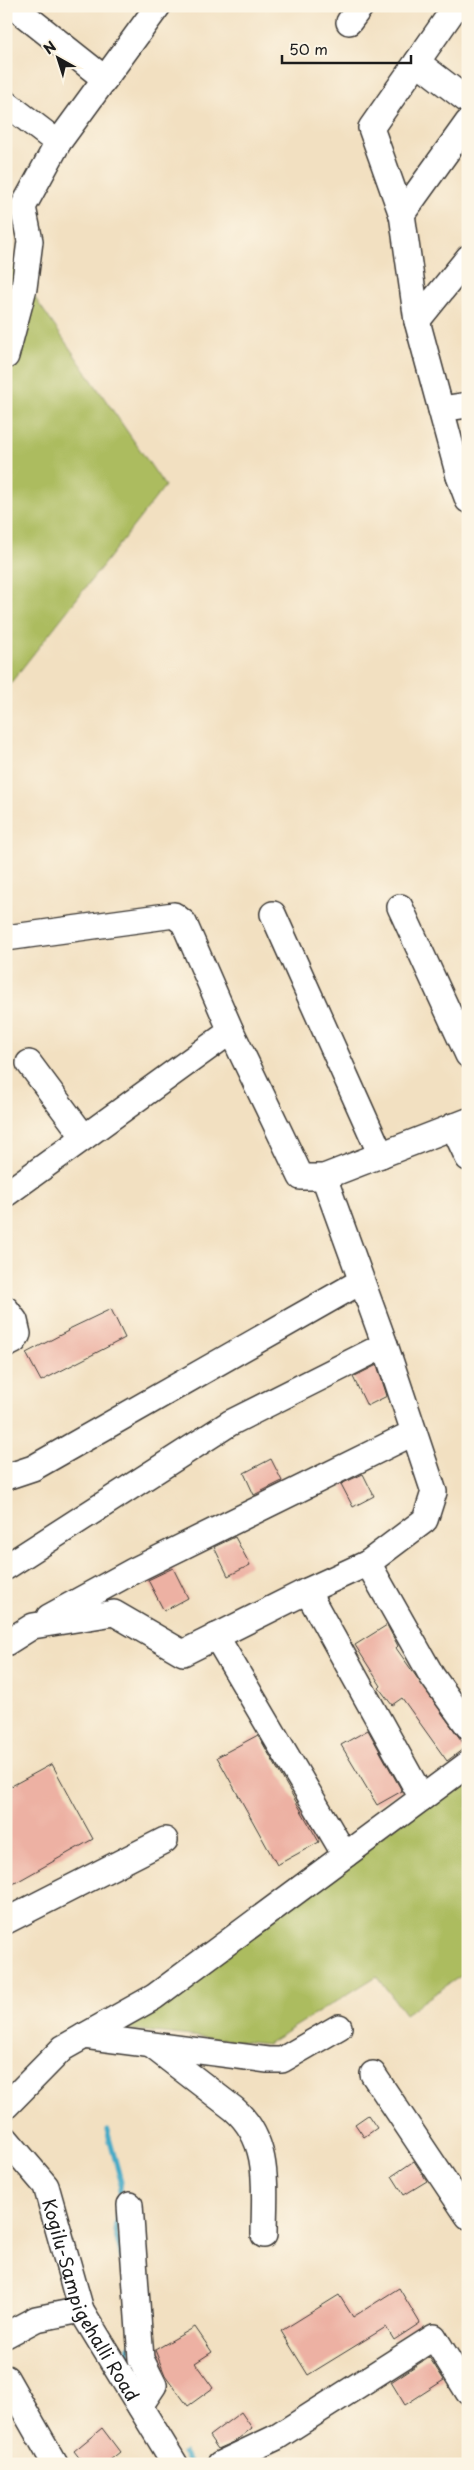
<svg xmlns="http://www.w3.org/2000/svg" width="474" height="2470" font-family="'Playpen Sans',sans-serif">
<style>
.green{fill:#acbc5f;stroke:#646c3e}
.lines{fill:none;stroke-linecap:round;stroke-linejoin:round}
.stream{stroke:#46aac6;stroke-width:5}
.building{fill:#edb1a3}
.minor-casing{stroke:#3c3935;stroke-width:28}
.minor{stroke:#fff;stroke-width:25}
.labels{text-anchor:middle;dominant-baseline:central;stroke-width:4.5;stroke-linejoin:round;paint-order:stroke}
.street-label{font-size:18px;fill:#1c1c1c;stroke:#fcf5e5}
</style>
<rect width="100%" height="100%" fill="#fcf5e5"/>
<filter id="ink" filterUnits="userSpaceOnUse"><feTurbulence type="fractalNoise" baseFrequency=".02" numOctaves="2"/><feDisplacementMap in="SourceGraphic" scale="10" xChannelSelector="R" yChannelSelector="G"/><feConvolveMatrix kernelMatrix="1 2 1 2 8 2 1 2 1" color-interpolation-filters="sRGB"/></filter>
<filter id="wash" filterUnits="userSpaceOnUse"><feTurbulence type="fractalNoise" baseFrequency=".0096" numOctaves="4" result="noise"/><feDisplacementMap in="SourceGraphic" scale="20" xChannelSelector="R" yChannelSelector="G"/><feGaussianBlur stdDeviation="1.12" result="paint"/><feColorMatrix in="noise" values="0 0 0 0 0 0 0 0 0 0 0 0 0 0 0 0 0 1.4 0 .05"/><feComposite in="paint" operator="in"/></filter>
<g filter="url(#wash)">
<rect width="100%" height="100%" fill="#f2e0c1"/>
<g class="green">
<polygon points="6,256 165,486 6,689"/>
<polygon points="468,1774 468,1971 405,2014 377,1976 267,2044 116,2028"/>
</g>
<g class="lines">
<g class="stream">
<polyline points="107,2130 121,2181 115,2231 122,2259"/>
<polyline points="127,2366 129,2347"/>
<polyline points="183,2453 190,2464"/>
</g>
</g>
<g id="blocks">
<g class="building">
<polygon points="111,1309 125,1338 41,1381 26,1353 68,1331 67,1330"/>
<polygon points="377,1365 387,1396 367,1406 353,1377"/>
<polygon points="271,1459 282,1481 254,1495 244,1473"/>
<polygon points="363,1474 374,1496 353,1507 341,1484"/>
<polygon points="235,1537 250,1565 228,1576 214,1547"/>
<polygon points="173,1568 188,1598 164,1611 148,1580"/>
<polygon points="387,1625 398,1646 396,1648 466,1747 447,1761 402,1698 392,1705 379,1688 381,1686 355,1645"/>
<polygon points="368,1730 402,1791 377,1805 341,1745"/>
<polygon points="258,1735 319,1842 277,1865 217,1757"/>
<polygon points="52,1764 93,1839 6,1888 6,1789"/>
<polygon points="368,2115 377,2128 364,2137 355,2124"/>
<polygon points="414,2161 427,2181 404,2195 392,2176"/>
<polygon points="399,2288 420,2323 394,2340 386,2327 308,2375 281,2331 339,2295 353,2317"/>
<polygon points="195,2327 212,2352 195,2363 213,2388 188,2406 165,2375 155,2350"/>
<polygon points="429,2357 444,2380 405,2405 391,2382"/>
<polygon points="241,2412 252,2428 234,2442 218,2449 209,2436"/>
<polygon points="102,2428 120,2452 105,2464 84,2464 74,2451"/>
</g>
</g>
</g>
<g filter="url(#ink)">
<use href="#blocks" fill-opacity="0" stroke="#3c3935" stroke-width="1"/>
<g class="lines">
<defs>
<g id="minor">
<polyline points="13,6 105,79"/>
<polyline points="349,22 361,6"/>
<polyline points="417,62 468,101"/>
<polyline points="6,103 58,143"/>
<polyline points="468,122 402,214 417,321 468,258"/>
<polyline points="402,215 371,128 456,6"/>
<polyline points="417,321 459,476 468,475"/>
<polyline points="6,356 24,288 30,241 23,207 58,143 158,6"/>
<polyline points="441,409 468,405"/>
<polyline points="459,476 468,500"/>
<polyline points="400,907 468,1055"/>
<polyline points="273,914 381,1155"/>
<polyline points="6,938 174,915 184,923 231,1031 301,1177 324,1177 468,1121"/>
<polyline points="29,1063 84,1137"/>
<polyline points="453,1126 468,1158"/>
<polyline points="6,1194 231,1031"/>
<polyline points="6,1309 15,1321 18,1334 14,1341 6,1345"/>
<polyline points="6,1477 33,1468 360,1282"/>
<polyline points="368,1563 432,1676 468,1726"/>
<polyline points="6,1567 230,1423 385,1345"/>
<polyline points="307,1591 422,1798"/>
<polyline points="49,1617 133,1571 413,1433"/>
<polyline points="216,1636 345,1855"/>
<polyline points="6,1643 33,1626 114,1613 183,1653 307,1591 368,1563 425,1520 434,1492 385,1345 324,1177"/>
<polyline points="6,1921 165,1840"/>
<polyline points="84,2036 268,2060 282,2060 339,2027"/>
<path d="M 151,2045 L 234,2109 C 272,2142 264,2190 264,2235"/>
<polyline points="373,2074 468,2216"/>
<polyline points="6,2106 63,2048 154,1997 468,1764"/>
<path id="s1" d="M 6,2139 L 46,2186 L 81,2310 L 175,2464"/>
<polyline points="130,2205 141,2359 154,2385 140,2406"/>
<polyline points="6,2335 36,2319 81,2310"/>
<polyline points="6,2378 55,2464"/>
<polyline points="220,2464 277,2437 434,2337 468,2392"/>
</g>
</defs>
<use href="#minor" class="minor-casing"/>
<use href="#minor" class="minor"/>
</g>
</g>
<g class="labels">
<g class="street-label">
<text stroke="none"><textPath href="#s1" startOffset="185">Kogilu-Sampigehalli Road</textPath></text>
</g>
</g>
<rect width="474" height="2470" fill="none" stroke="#fcf5e5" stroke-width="25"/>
<g transform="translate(58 58) rotate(321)" stroke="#fcf5e5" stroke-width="4" paint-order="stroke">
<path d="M0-4L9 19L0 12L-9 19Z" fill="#1c1c1c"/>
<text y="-8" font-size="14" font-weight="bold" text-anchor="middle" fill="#1c1c1c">N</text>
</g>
<path d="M282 55v8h129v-8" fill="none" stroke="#1c1c1c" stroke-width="2.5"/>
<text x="289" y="55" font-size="15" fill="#1c1c1c" stroke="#fcf5e5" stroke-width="4" paint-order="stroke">50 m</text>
</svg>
